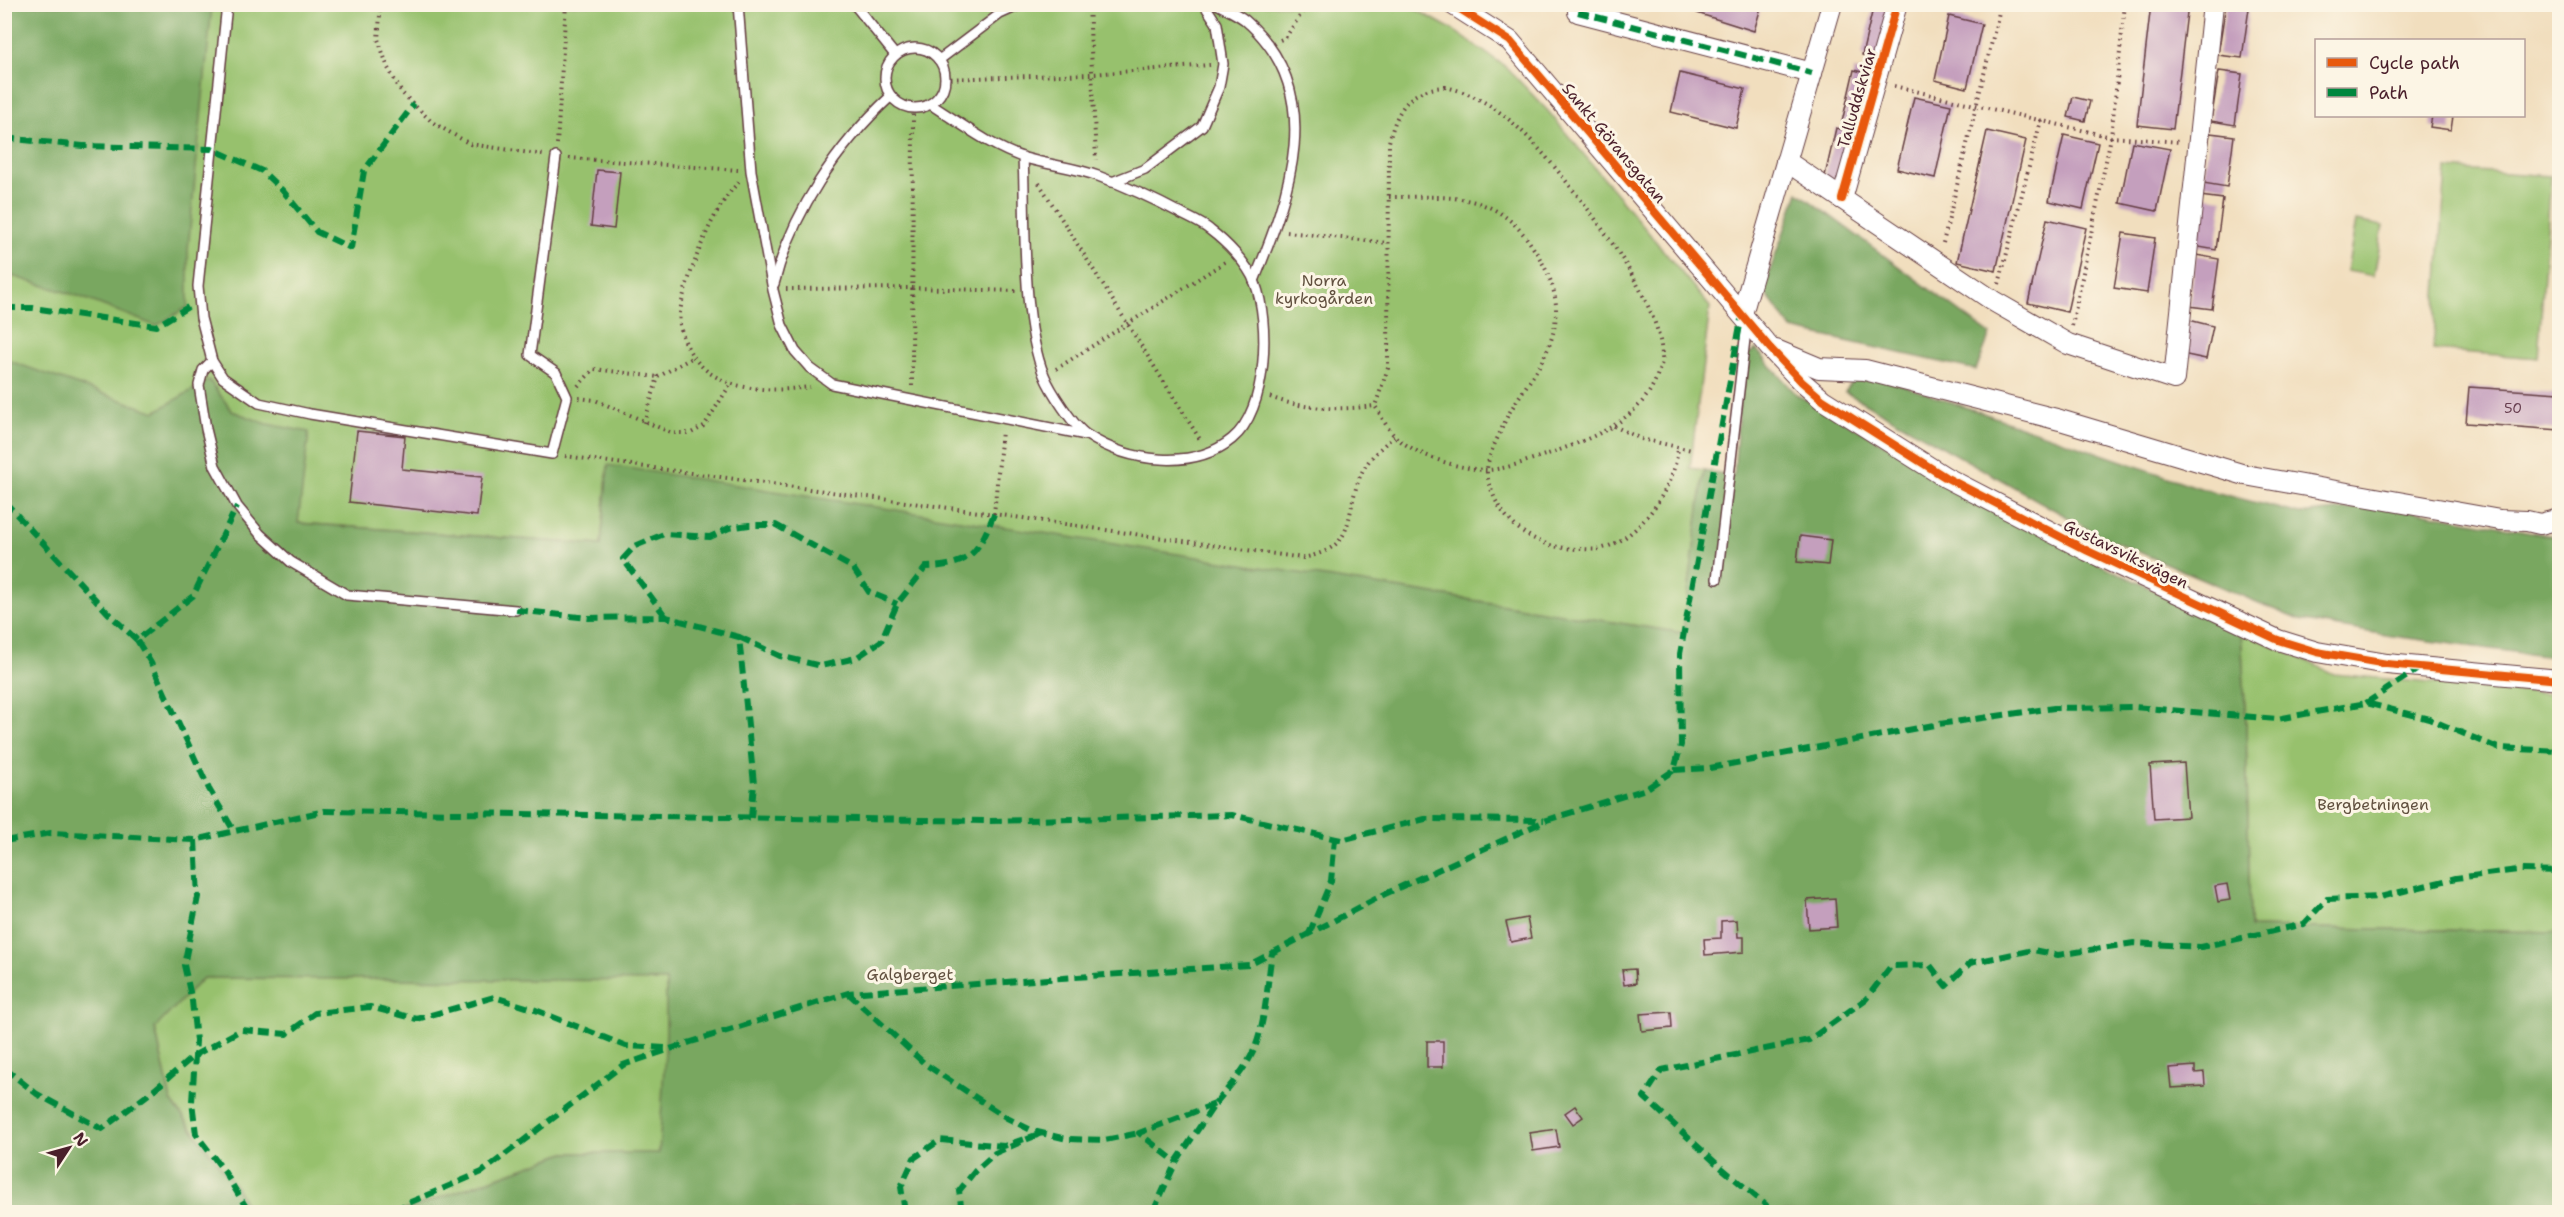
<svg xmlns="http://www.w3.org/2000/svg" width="2564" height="1217" font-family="'Shantell Sans',sans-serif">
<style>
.green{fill:#97c16d;stroke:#70704c;stroke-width:1.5}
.forest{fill:#79a760;stroke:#626346;stroke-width:1.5}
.building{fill:#c49fbd}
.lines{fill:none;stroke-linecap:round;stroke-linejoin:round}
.service-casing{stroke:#633c41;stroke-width:12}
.minor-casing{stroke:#633c41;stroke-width:22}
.path{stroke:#633c41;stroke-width:4;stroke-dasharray:1.5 4.5;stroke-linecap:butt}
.service{stroke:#fff;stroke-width:9}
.minor{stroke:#fff;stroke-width:20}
.quiet{stroke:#00873e;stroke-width:6;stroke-dasharray:12 6;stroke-linecap:butt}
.cycleway-casing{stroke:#fcf5e5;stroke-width:11}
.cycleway{stroke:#e8590c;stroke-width:8}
.labels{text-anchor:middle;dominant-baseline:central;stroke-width:6;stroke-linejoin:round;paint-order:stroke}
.number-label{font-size:14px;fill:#683f50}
.street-label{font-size:16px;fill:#4a1f2b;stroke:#fcf5e5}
.park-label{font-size:16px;fill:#61503f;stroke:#fcf5e5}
</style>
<rect width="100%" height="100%" fill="#fcf5e5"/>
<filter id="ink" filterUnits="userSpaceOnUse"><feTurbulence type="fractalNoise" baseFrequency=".0167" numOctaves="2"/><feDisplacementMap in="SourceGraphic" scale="12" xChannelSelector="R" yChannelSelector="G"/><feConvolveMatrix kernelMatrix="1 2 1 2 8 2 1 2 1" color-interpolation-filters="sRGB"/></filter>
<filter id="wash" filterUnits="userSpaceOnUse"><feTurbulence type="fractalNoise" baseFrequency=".008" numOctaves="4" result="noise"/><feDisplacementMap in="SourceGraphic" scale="24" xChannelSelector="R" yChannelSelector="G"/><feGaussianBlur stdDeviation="1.35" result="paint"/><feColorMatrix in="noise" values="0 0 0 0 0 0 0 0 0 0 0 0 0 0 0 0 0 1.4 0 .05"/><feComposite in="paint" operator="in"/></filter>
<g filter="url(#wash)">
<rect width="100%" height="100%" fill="#f1debe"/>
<g class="green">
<polygon points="5,5 1408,5 1453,30 1506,67 1548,111 1710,307 1690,468 1704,470 1683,633 608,466 601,545 298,523 712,733 659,1154 565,1153 400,1212 249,1212 236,1187 171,1101 155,1027 203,978 5,921"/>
<polygon points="2446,169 2551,176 2538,358 2433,350"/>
<polygon points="2356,221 2383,226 2374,276 2347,271"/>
<polygon points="2241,631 2334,674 2559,695 2559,932 2250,927 2246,724"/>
</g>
<g class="forest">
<polygon points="4,5 212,5 188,249 188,307 156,326 78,296 5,274"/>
<polygon points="1798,192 1990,334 1976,370 1792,329 1763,290"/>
<polygon points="1756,349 1797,395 2097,563 2241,631 2246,724 2250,927 2559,932 2559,1212 400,1212 565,1153 659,1153 666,1033 666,981 203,978 155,1028 171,1101 236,1187 249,1212 5,1212 4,359 155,412 209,380 232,411 267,424 309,432 298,523 601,545 608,465 1683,633 1704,470 1734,476 1742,358"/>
<polygon points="1859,373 1884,379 2203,489 2300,514 2382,505 2559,537 2559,658 2392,636 2299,620 2099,535 1845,392"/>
</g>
<g id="blocks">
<g class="building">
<polygon points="1700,4 1762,4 1754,31 1697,13"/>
<polygon points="1874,4 1898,9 1886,61 1862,55"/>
<polygon points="2151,4 2188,4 2173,129 2137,125"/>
<polygon points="2226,4 2249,8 2242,58 2218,55"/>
<polygon points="1949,16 1982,24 1967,88 1935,80"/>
<polygon points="1854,70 1878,76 1866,128 1842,122"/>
<polygon points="2219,71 2242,74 2235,125 2211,121"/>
<polygon points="1680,73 1745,89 1736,128 1671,112"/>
<polygon points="1914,97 1951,105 1935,178 1897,169"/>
<polygon points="2073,97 2090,101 2085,121 2068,117"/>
<polygon points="2432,116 2453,116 2451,130 2430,127"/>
<polygon points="1836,128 1860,134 1848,186 1824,180"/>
<polygon points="1987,131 2026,140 1996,271 1957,262"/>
<polygon points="2210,133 2234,136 2227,187 2203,183"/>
<polygon points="2064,135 2098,143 2083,209 2049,201"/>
<polygon points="2132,142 2170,149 2157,211 2120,203"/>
<polygon points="597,170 620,172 614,229 591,226"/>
<polygon points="2200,196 2223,199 2216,250 2193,246"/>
<polygon points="2047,219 2086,228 2067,312 2028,303"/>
<polygon points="2123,233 2155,238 2147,293 2114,288"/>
<polygon points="2196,255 2219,259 2212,309 2189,306"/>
<polygon points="2189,320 2213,326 2206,359 2182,354"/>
<polygon points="2469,387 2560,393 2560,430 2466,423"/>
<polygon points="357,431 405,436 402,469 482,477 477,516 349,502"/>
<polygon points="1800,536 1831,540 1828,565 1797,562"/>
<polygon points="2184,763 2188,817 2154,819 2150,765"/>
<polygon points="2227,884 2230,900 2218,902 2215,886"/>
<polygon points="1835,898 1837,927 1809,929 1807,900"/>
<polygon points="1527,918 1531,938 1511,942 1506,922"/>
<polygon points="1737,920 1738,937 1744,937 1744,952 1705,955 1704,939 1721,938 1721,921"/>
<polygon points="1635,969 1636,983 1624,985 1622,970"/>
<polygon points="1671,1012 1672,1028 1642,1031 1640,1014"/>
<rect x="1427" y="1041" width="16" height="26"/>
<polygon points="2195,1066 2195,1073 2204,1072 2205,1086 2171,1088 2169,1068"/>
<polygon points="1575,1106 1583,1117 1573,1124 1565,1113"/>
<polygon points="1556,1129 1559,1147 1533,1151 1530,1133"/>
</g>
</g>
</g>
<g filter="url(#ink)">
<use href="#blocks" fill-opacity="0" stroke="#633c41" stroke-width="1.5"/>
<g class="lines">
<defs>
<g id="service">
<polyline points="227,4 198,286 201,318 212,361 223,378 259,403 310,414 552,454 567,397 556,373 530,355 556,157"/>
<polyline points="738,4 751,171 773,290 782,325 795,351 810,368 832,384 1086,435"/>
<polyline points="854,4 895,55"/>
<path d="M 1217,4 C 1226,9 1237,14 1245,20 C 1329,92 1289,195 1254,281"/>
<circle cx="915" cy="78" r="30"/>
<polyline points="939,60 1000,14 1022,4"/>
<path d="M 930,104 C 960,123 991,147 1025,158 C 1049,165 1074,167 1098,176 C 1125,186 1154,199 1180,213 C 1189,218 1202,223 1210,230 C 1226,242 1248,264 1255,283 C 1270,322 1268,410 1232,439 C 1193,471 1128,462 1087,435 C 1074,427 1050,390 1044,375 C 1021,318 1026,219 1023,157"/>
<polyline points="1112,182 1145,169 1202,126 1219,87 1223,64 1217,24 1204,4"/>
<path d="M 774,284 C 792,212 837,146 891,96"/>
<polyline points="212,361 203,370 199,385 206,429 215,466 237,506 260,534 291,562 347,595 516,610"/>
<polyline points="1717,579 1747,322"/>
</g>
<g id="minor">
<polyline points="1452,4 1510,41 1770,348 1802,382 1823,400 1945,477 2088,551 2278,640 2317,652 2387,664 2560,680"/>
<polyline points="1578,12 1812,73"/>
<polyline points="1786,161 1995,302 2068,344 2174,379 2213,4"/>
<polyline points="1842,199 1897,4"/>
<polyline points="1742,314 1832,4"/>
<polyline points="1776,350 1819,368 1865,370 2060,420 2245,475 2500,520 2527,521 2540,524 2560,519"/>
</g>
</defs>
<use href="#service" class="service-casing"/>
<use href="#minor" class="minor-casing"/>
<g class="path">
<polyline points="381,4 378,39 388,68 402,93 432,122 470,144 544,155"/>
<polyline points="1089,4 1096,160"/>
<polyline points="1280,40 1285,38 1308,4"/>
<polyline points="945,79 1092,74 1210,65"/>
<polyline points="1894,86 2111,137 2180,142"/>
<path d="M 1445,87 C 1500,98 1539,147 1573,190 C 1603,227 1661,308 1662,356 C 1663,362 1660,368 1658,373 C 1643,421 1588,440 1545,455 C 1526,461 1507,469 1488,470 C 1461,470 1414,455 1395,436 C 1387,429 1381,415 1375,406 L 1388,368 L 1389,142 C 1397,110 1408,89 1445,87 Z"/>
<polyline points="557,144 566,4"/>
<polyline points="569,158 738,170"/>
<path d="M 739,182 C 720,201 706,232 696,258 C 690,275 677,308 680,325 C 694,390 756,394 810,387"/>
<polyline points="1039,183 1201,441"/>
<path d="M 1389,197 C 1450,197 1497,190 1534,249 C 1546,267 1557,290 1556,312 C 1555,352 1530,378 1511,410 C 1505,419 1502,429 1497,439 C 1493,447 1488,459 1487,469 C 1486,476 1492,492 1495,499 C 1512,533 1544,549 1580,549 C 1586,549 1593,550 1599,549 C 1639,541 1676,486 1678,447"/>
<polyline points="1287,232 1388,243"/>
<polyline points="1943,243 2001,4"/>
<polyline points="1999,284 2041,120"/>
<polyline points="786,289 913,288 1016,291"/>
<polyline points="2072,326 2111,137 2125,4"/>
<polyline points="1056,369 1225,262"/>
<polyline points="578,386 594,369 658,377"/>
<polyline points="912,386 913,107"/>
<path d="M 1270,397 C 1304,410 1340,410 1375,406"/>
<polyline points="579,398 595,400 672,433 691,433 704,426 730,385"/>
<polyline points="644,423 658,377 693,357"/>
<polyline points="1614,426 1641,439 1692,450"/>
<path d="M 565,456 L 994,514 L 1303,558 C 1357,547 1344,520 1359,479 C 1366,460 1380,449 1394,436"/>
<polyline points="994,514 1002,431"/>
</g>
<use href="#service" class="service"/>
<use href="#minor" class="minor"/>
<g class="quiet">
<polyline points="1578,12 1812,73"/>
<polyline points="4,138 83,146 212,149 262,171 283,191 317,232 351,248 364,171 414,104"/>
<polyline points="4,308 33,308 156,326 188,307"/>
<polyline points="4,501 108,613 137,640 193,596 237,506"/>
<polyline points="516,610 588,618 666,617 739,637 754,784 751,818"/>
<polyline points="666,617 623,559 635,546 664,534 710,537 729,528 749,525 776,525 853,568 869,592 897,604"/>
<path d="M 739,637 L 780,656 L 821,666 L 856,658 L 881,641 L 897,604 L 926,567 C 970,566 978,553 994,514"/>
<polyline points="137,640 151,663 209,789 234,831"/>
<polyline points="2366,703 2421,667"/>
<polyline points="1674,770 1710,768 1939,724 2054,708 2133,707 2277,719 2366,703 2429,719 2498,748 2560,751"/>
<polyline points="195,840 198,897 184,965 192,1001 196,1041 192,1102 196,1134 224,1171 249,1212"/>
<polyline points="4,841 51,833 195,840 324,811 990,821 1232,815 1341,840 1425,819 1544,820"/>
<polyline points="1309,934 1331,881 1335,839"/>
<polyline points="848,993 925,1064 1007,1118 1033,1131 1067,1139 1105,1140 1139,1133"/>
<polyline points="4,1068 37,1094 102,1129 154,1090 195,1055 241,1030 287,1034 315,1013 370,1007 417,1019 494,997 533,1009 626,1046 667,1048"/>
<path d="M 1215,1104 C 1229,1087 1245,1070 1254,1050 C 1266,1021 1267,984 1272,953"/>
<polyline points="394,1212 406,1204 482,1172 623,1065 691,1042 848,993 1249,965 1385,894 1547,820 1646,789 1674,770 1681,745 1680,654 1742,314"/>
<polyline points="905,1212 901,1187 914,1158 940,1140 1004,1146 1042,1133 995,1153 975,1171 959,1191 962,1212"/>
<polyline points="1153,1212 1176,1162 1215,1104 1139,1133 1176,1162"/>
<polyline points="1768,1212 1766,1205 1718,1165 1644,1097 1662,1070 1809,1040 1866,999 1891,966 1930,965 1946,986 1970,963 2033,950 2058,955 2134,943 2201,947 2260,934 2304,924 2327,899 2380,897 2456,878 2518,870 2560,871"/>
</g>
<defs>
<g id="cycleway">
<polyline points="1452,4 1510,41 1770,348 1802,382 1823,400 1945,477 2088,551 2278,640 2317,652 2387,664 2560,680"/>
<polyline points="1842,199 1897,4"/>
</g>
</defs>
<use href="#cycleway" class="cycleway-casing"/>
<use href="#cycleway" class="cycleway"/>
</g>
</g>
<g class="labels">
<g class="number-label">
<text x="2513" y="408">50</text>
</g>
<g class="street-label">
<text transform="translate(1857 98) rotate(-74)">Talluddskviar</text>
<text transform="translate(1614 143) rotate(50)">Sankt Göransgatan</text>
<text transform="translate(2126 554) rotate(26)">Gustavsviksvägen</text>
</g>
<g class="park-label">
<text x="1324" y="280">Norra<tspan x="1324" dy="18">kyrkogården</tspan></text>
<text x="2373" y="804">Bergbetningen</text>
<text x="910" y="974">Galgberget</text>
</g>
</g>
<rect width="2564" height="1217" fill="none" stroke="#fcf5e5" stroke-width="24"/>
<rect x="2315" y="39" width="210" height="78" fill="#fcf5e5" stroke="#b59f9b" stroke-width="1.5"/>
<rect x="2327" y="58" width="30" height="9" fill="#e8590c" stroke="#b59f9b" stroke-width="1.5"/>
<text x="2369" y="69" font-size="18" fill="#4a1f2b">Cycle path</text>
<rect x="2327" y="88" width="30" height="9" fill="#00873e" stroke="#b59f9b" stroke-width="1.5"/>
<text x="2369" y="99" font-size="18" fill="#4a1f2b">Path</text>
<g transform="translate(69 1148) rotate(54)" stroke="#fcf5e5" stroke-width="4.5" paint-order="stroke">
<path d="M0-4.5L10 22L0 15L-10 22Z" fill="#4a1f2b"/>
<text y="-9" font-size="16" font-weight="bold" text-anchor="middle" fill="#4a1f2b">N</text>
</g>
</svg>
